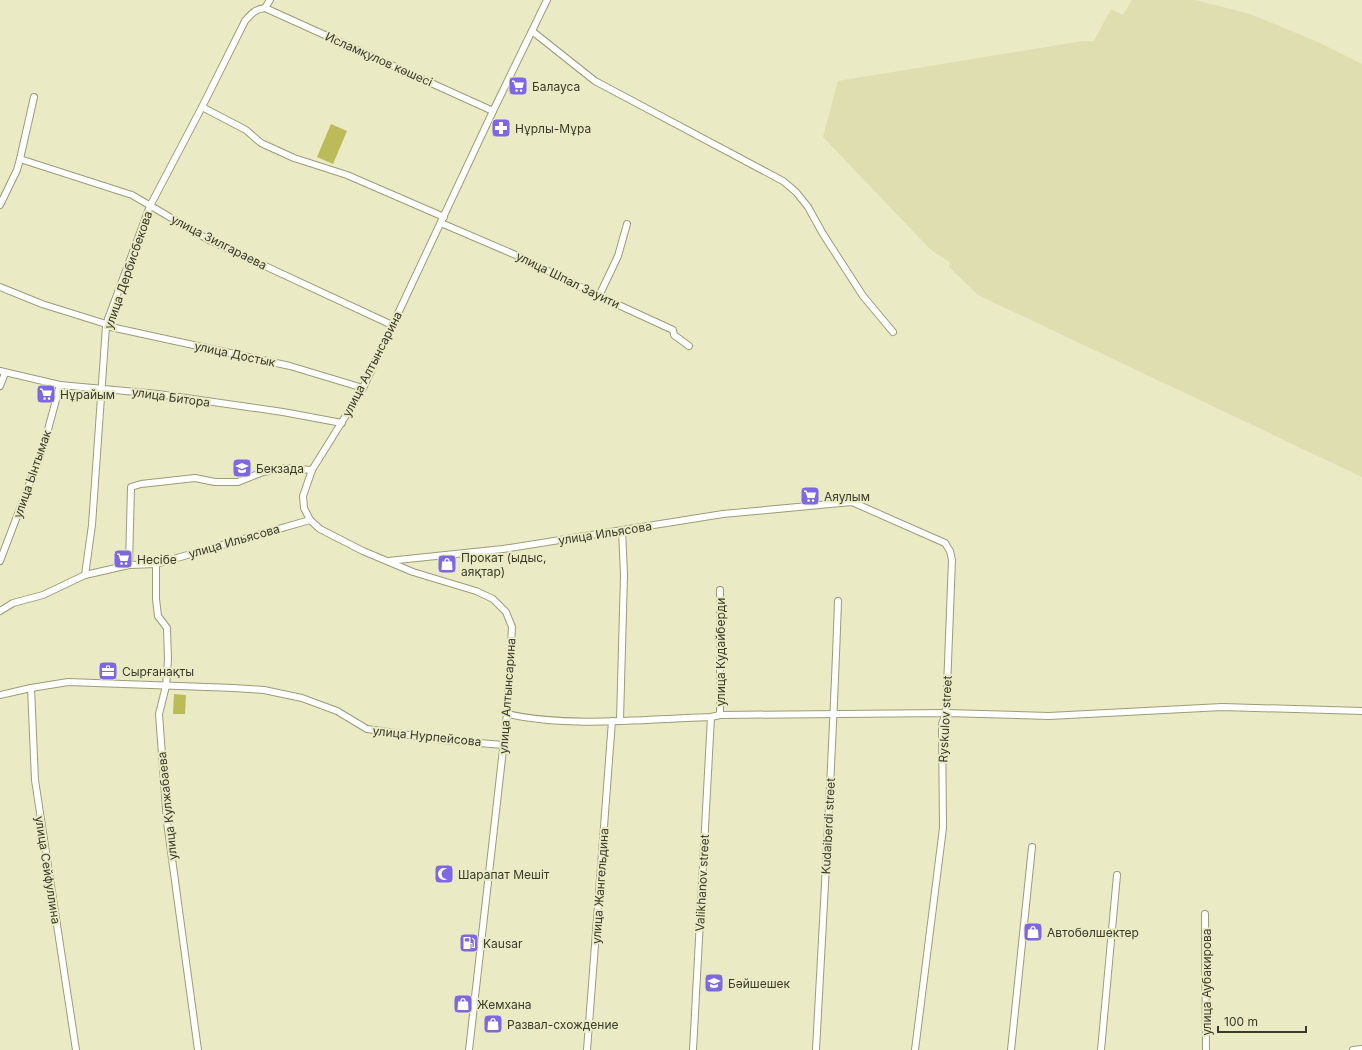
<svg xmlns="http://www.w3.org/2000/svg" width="1362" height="1050" font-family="Inter,sans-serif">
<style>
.built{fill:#dedeb0}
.green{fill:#bcbb5a}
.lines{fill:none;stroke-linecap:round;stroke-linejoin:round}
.minor-casing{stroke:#9c9c78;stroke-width:8}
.minor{stroke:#fff;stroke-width:6}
.labels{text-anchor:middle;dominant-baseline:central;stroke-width:4;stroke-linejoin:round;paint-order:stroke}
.street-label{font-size:12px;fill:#3a3a2b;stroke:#eaeac4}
.poi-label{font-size:12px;fill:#3a3a2b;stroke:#eaeac4;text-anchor:start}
</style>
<rect width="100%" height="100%" fill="#eaeac4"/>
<polygon class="built" points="1132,0 1195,0 1250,14 1318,42 1362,64 1362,477 978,295 949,267 950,262 931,250 823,137 838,81 1083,41 1094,41 1111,9 1123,15"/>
<g class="green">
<polygon points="331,124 347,131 333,164 317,157"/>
<polygon points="174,694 186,695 185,714 173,714"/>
</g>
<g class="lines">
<defs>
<g id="minor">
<polyline points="265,8 493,111"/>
<polyline points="532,31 595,81 783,181 796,192 808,207 823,234 863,296 893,332"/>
<polyline points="202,107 246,130 261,143 294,158 347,175 444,217"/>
<polyline points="20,159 132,195 209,240 392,325"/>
<polyline points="0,205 17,170 20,159 34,97"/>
<polyline points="441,223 518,256 599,296 673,330 674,335 689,346"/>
<polyline points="0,287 42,304 106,324"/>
<polyline points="599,296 618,256 627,224"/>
<polyline points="106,326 290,366 363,388"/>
<polyline points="0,371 60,385 158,394 283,412 342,423"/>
<polyline points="0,386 5,373"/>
<polyline points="0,561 43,448 60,385"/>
<polyline points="388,561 503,549 723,514 852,502 945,543 950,551 952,560 946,713 942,724 943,828 915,1050"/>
<polyline points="156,564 156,599 158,616 167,628 168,660 166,686 159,714 167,822 198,1050"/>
<polyline points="129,565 131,487 141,484 195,478 215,482 238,482 263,472 287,468 312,470"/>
<path d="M 85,575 L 92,525 L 106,326 L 108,319 L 150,206 L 202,107 L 245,21 C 251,14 255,9 265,8 L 270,0"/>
<polyline points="0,611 13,603 43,595 85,575 129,565 156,564 310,520"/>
<polyline points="31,688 35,780 76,1050"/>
<polyline points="0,695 31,688 68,682 234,688 264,690 302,698 337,711 367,729 444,740 503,745"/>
<path d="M 507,714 C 570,728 646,719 711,717 L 720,715 L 946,713 L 1049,716 L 1222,707 L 1362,711"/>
<polyline points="720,715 720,590"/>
<polyline points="620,720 624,575 622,530"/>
<polyline points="1205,914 1206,1050"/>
<polyline points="469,1050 507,714 512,627 506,612 493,599 476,591 413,572 363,551 320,529 310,520 304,508 303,496 312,470 363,388 493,111 547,0"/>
<polyline points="587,1050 612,721"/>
<polyline points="693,1050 711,717"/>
<path d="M 816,1050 C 824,900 833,751 838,601"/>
<polyline points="1011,1050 1032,847"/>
<polyline points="1101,1050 1117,875"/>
<polyline points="1353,1050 1362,1049"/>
</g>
</defs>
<use href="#minor" class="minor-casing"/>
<use href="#minor" class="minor"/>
</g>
<defs>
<symbol id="supermarket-square" viewBox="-11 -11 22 22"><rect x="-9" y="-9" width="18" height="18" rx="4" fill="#7d67e2" stroke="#eaeac4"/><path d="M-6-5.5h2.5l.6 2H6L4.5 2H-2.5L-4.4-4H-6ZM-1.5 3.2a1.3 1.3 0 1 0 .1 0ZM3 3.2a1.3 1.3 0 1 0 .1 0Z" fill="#fff"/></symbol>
<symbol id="pharmacy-square" viewBox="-11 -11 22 22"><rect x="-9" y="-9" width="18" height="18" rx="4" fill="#7d67e2" stroke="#eaeac4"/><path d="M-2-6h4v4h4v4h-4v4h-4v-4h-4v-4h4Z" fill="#fff"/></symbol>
<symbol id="school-square" viewBox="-11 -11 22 22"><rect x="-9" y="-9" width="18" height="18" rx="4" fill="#7d67e2" stroke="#eaeac4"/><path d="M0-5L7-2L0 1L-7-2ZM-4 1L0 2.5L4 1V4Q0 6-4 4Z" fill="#fff"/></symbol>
<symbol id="shop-square" viewBox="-11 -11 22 22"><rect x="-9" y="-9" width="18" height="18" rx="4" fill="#7d67e2" stroke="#eaeac4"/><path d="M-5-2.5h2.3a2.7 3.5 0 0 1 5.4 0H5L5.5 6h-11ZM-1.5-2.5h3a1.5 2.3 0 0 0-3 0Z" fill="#fff"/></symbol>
<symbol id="office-square" viewBox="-11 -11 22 22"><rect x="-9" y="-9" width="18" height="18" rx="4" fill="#7d67e2" stroke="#eaeac4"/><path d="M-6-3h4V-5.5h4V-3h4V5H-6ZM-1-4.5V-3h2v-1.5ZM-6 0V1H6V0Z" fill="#fff"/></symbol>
<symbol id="mosque-square" viewBox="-11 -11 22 22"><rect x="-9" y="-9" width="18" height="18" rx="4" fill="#7d67e2" stroke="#eaeac4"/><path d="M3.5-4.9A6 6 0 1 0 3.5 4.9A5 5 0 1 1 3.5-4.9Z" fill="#fff"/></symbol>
<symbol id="fuel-square" viewBox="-11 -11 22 22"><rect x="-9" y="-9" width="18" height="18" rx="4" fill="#7d67e2" stroke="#eaeac4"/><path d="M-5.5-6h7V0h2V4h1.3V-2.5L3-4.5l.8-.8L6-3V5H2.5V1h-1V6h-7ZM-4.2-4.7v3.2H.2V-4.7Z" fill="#fff"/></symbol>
</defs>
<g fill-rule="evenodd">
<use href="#supermarket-square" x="507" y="75" width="22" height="22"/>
<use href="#pharmacy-square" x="490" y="117" width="22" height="22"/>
<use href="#supermarket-square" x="35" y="383" width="22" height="22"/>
<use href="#school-square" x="231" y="457" width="22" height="22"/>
<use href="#supermarket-square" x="799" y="485" width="22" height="22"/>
<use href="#supermarket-square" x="112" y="548" width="22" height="22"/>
<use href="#shop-square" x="436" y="553" width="22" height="22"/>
<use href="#office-square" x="97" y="660" width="22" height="22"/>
<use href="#mosque-square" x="433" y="863" width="22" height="22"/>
<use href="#shop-square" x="1022" y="921" width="22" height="22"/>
<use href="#fuel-square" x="458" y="932" width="22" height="22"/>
<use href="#school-square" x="703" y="972" width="22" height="22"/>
<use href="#shop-square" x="452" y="993" width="22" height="22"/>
<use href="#shop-square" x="482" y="1013" width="22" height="22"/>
</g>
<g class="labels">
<g class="street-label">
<text transform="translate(379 59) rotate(24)">Исламқулов көшесі</text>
<text transform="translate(219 242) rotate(27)">улица Зилгараева</text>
<text transform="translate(128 270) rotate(-71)">улица Дербисбекова</text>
<text transform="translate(568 280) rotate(26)">улица Шпал Зауити</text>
<text transform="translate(235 354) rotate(12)">улица Достык</text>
<text transform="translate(372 364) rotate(-63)">улица Алтынсарина</text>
<text transform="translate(171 397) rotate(8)">улица Битора</text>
<text transform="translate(32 474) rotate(-71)">улица Ынтымак</text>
<text transform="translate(605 533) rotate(-9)">улица Ильясова</text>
<text transform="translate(234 541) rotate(-16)">улица Ильясова</text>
<text transform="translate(720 652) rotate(-90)">улица Кудайберди</text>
<text transform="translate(507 696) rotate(-86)">улица Алтынсарина</text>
<text transform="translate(945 719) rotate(-87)">Ryskulov street</text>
<text transform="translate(427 736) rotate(6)">улица Нурпейсова</text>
<text transform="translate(167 806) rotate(-96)">улица Кулжабаева</text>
<text transform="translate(828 826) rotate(-87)">Kudaiberdi street</text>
<text transform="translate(48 870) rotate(81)">улица Сейфуллина</text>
<text transform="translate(702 883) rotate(-87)">Valikhanov street</text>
<text transform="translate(600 886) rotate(-86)">улица Жангельдина</text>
<text transform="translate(1206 982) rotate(-90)">улица Аубакирова</text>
</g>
<g class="poi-label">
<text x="532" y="86">Балауса</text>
<text x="515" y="128">Нұрлы-Мұра</text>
<text x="60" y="394">Нұрайым</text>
<text x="256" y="468">Бекзада</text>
<text x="824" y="496">Аяулым</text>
<text x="461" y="557">Прокат (ыдыс,<tspan x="461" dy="14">аяқтар)</tspan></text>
<text x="137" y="559">Несібе</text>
<text x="122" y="671">Сырғанақты</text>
<text x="458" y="874">Шарапат Мешіт</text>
<text x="1047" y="932">Автобөлшектер</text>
<text x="483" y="943">Kausar</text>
<text x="728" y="983">Бәйшешек</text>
<text x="477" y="1004">Жемхана</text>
<text x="507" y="1024">Развал-схождение</text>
</g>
</g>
<path d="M1218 1026v6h88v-6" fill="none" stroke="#3a3a2b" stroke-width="2"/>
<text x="1224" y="1026" font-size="12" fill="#3a3a2b" stroke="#eaeac4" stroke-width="3" paint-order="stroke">100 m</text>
</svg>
